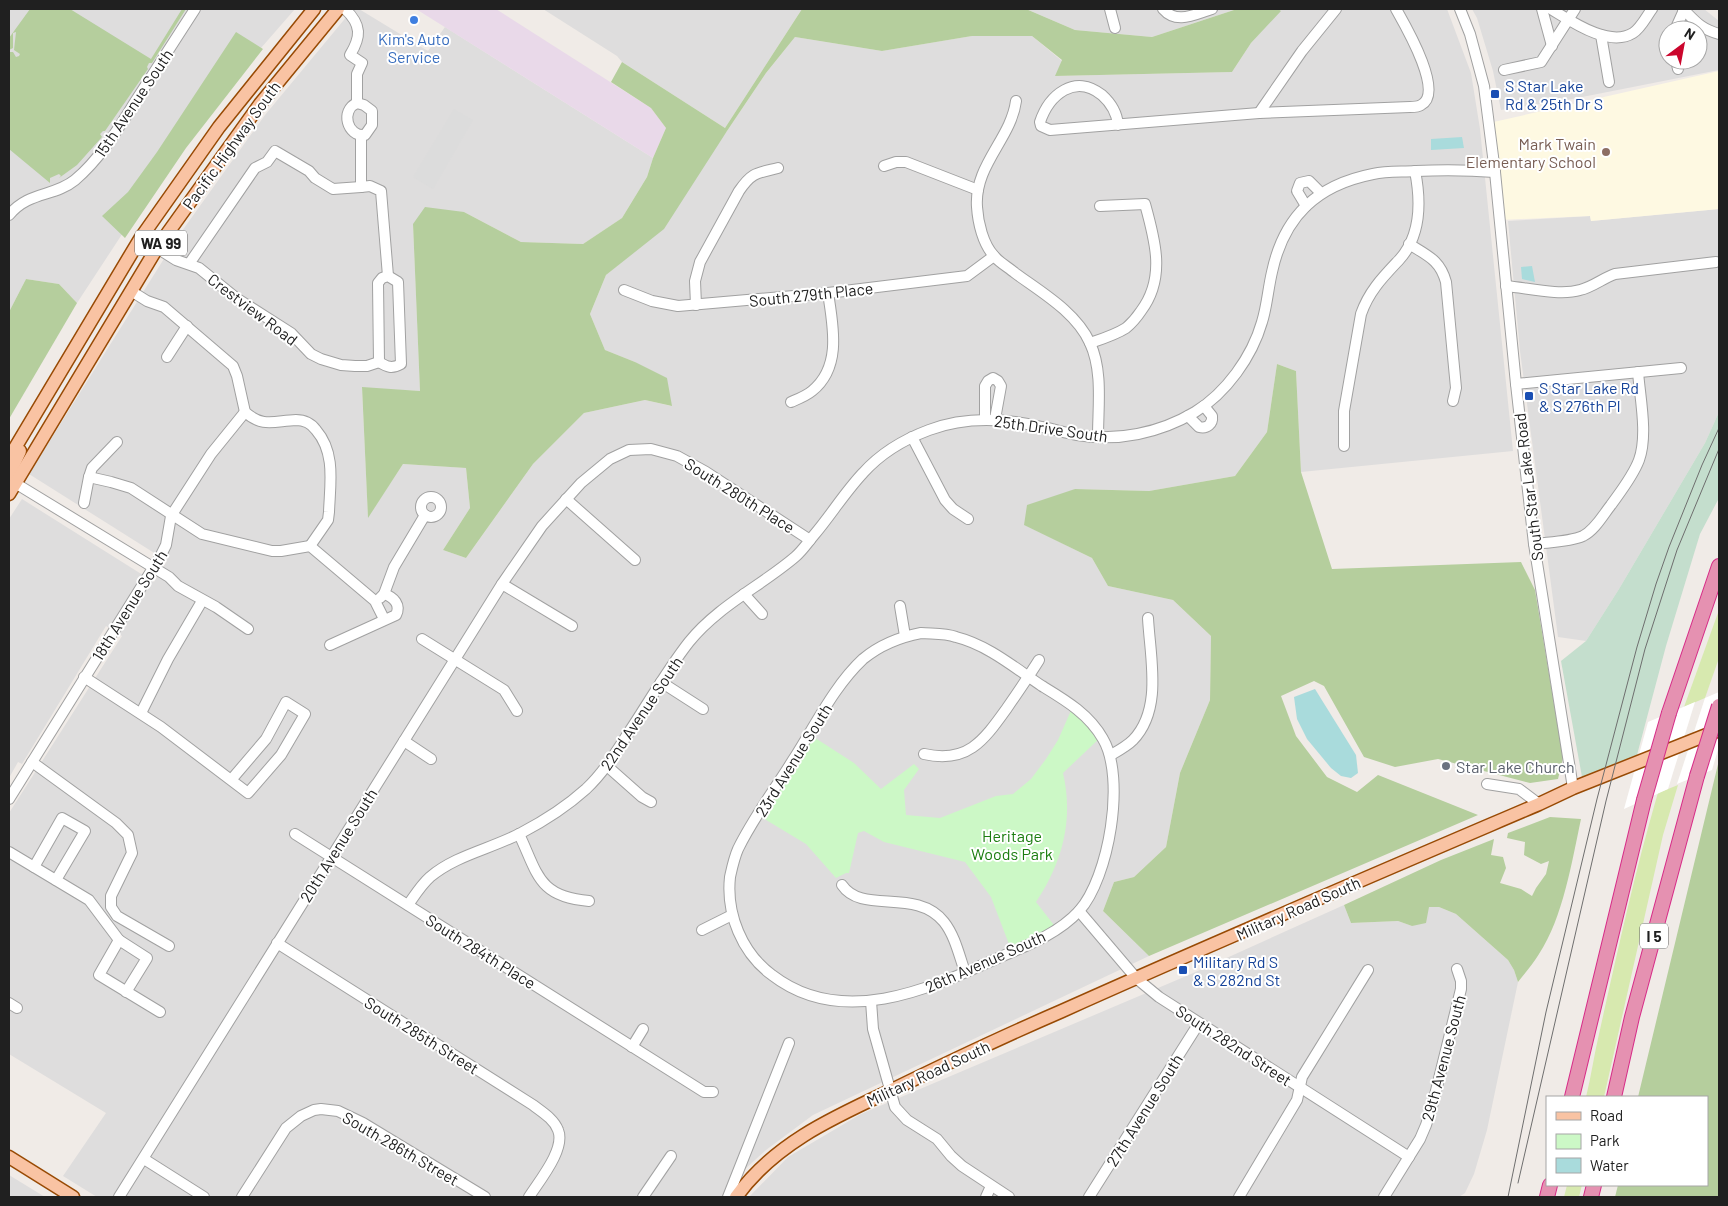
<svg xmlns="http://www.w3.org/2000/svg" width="1728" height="1206" font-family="Barlow,sans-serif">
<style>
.residential{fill:#dedddd;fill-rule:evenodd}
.industrial{fill:#e9d9e9}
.education{fill:#fef9e2}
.grass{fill:#d7e9af}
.forest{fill:#b5ce9d}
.wetland{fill:#c4decd}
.park{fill:#ccf8c6}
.parking{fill:#dcdcdc}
.water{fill:#a9dbdc}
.pier{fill:#fff}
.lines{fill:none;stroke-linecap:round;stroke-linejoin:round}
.minor-casing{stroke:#a1a1a1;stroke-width:12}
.major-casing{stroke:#984a04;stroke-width:15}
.highway-casing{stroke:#d72c88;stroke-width:16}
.minor{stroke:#fff;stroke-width:10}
.major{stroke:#f9c3a3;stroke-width:12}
.highway{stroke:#e591b1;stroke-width:14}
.tram{stroke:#6e6e6e;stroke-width:1}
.highway-bridge-casing{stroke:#d72c88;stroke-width:16;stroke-linecap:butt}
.highway-bridge{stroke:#e591b1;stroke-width:14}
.shop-dot{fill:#3f7fe0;stroke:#fff;stroke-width:2}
.transit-dot{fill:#1a4fb4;stroke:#fff;stroke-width:2}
.education-dot{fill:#8d6e63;stroke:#fff;stroke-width:2}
.worship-dot{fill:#6b7280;stroke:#fff;stroke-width:2}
.labels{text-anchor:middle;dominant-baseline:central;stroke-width:4;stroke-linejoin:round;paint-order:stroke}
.shield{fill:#fff;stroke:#636363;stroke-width:1}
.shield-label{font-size:15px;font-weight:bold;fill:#202020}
.shop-label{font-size:16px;fill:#366cbe;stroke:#fff}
.transit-label{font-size:16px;fill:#164399;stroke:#fff;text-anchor:start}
.street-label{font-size:16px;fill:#202020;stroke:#fff}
.education-label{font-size:16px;fill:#785e54;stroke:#fff;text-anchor:end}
.worship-label{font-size:16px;fill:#5b616d;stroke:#fff;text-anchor:start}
.park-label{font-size:16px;fill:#1b7d0f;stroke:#fff}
</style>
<rect width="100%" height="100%" fill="#f0ebe7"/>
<g class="residential">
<polygon points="9,9 295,9 261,48 170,161 77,303 59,284 26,279 9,312"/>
<polygon points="353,9 359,9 428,51 445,27 653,158 647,177 622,218 583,244 521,242 464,212 413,224 420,391 362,388 368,517 403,464 466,468 470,508 443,550 466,558 533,464 584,413 645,400 671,406 635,362 605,350 590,314 606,275 630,255 727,131 766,73 795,37 882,51 972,36 1032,36 1062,61 1056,76 1232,72 1251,43 1280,11 1278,9 1447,9 1471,73 1480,129 1513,451 1301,472 1296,371 1277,364 1267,432 1235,476 1149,491 1075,489 1025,525 1092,558 1108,586 1173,600 1211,636 1210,700 1180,773 1166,847 1134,877 1114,882 1103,911 1149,956 813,1115 766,1150 732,1181 723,1197 97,1197 63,1176 106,1113 9,1054 9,813 122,636 106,626 22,764 18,762 9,778 9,519 22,499 154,582 167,561 29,474 177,238 265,115"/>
<polygon points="543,9 802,9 725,128 622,62 617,56"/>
<polygon points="1026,9 1237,9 1152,37 1075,30"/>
<path d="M 1472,9 L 1704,9 L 1719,21 L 1719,70 L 1572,99 L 1501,110 L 1493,71 L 1477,18 ZM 1668,30 L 1698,30 L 1698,60 L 1668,60 Z"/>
<polygon points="1719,209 1719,412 1705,443 1619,589 1586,641 1558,637 1520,351 1508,221 1590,216 1591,221"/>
<polygon points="1344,905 1351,923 1398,921 1412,926 1429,907 1439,907 1456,914 1508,960 1514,970 1518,982 1487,1130 1474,1174 1465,1193 1459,1197 749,1197 788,1157 861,1114 1191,974"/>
<polygon points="9,1174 9,1175 45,1197 9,1197"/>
</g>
<polygon class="industrial" points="416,9 496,9 651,108 666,128 653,158"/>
<polygon class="education" points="1719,71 1719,209 1591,221 1590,216 1500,220 1489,123"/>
<g class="grass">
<polygon points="1719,610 1719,658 1705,698 1684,707"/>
<path d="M 1678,785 L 1663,835 L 1604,1097 L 1586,1097 C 1591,1077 1594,1055 1599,1034 C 1617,954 1634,875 1657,796 L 1658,793 Z"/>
<polygon points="1567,1185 1582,1185 1579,1197 1564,1197"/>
</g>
<g class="forest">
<polygon points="30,9 70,9 151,59 182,9 186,9 152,63 149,63 147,67 148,69 105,131 103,131 100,134 102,137 77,165 59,178 61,176 59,174 50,178 50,183 9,149 9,52 13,52 16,57 19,56 20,54 14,50 16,32 13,33 13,48 9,50 9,38"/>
<polygon points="802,9 1026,9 1075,30 1152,37 1237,9 1278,9 1281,11 1251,43 1232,72 1055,76 1062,60 1032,36 972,36 882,51 795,37 766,73 727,131 664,229 606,275 590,314 605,350 635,362 667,378 672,406 645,400 584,413 533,464 466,558 443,550 470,508 466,468 403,464 368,518 362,387 420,391 413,224 425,207 464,212 521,242 583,244 622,218 647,177 653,158 666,128 651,108 611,82 622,62 725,128"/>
<polygon points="236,32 263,49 186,148 125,238 102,216 128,192 157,152"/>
<polygon points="26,279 59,284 77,303 9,419 9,312"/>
<polygon points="1277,364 1296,371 1301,472 1332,569 1521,562 1535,590 1563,758 1558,779 1530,783 1438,759 1395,767 1364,757 1324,686 1314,681 1281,696 1296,736 1327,777 1357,792 1378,775 1478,815 1149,956 1103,911 1114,882 1134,877 1166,847 1180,773 1210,700 1211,636 1173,600 1108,586 1092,558 1024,525 1027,505 1075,489 1149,491 1235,476 1267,432"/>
<polygon points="1719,760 1719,1197 1615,1197 1618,1185 1707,1185 1707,1097 1638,1097"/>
<path d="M 1550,817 L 1581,819 C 1572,861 1563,918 1539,954 C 1533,964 1525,973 1518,982 L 1514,970 L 1508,960 L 1456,914 L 1439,907 L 1429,907 L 1426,923 L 1412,926 L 1398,921 L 1351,923 L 1344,905 L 1441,860 L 1494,839 L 1491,855 L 1503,857 L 1506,868 L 1500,883 L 1521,889 L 1532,896 L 1536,888 L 1546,874 L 1549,861 L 1541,864 L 1524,855 L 1525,842 L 1507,838 L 1508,833 Z"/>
</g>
<polygon class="wetland" points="1719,412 1719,498 1700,534 1666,646 1637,755 1582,777 1561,661 1586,641 1619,589 1705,443"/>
<path class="park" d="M 1073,706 L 1102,736 L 1063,773 C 1074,820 1062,863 1036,902 L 1057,929 L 1012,952 L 991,897 L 965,862 L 884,842 L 864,831 L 858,833 L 849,873 L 846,873 L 836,878 L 806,844 L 758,815 L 809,734 L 854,763 L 881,789 L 914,764 L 919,769 L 904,790 L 906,815 L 940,818 L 996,796 L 1013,794 L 1031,779 L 1046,759 L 1058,740 Z"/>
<polygon class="parking" points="454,109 473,120 433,189 413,177"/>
<g class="water">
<polygon points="1462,137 1464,148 1431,150 1431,139"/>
<polygon points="1532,266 1535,282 1522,279 1521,267"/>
<polygon points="1315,689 1356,755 1358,773 1351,778 1341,776 1331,768 1307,739 1297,719 1294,697"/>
</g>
<g class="pier">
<polygon points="1719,692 1719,746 1712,770 1677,784 1705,698"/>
<polygon points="1695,702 1668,789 1624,809 1648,722"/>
</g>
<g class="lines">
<defs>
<g id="minor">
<path d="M 345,9 C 362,25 361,37 350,55 L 362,63 L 357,74 L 357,103"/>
<polyline points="1110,9 1115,28"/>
<path d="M 1163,9 C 1177,25 1195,14 1212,9"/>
<polyline points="1460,9 1470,34 1484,86 1495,172 1516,384 1534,544 1573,788"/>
<polyline points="1542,9 1552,46"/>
<path d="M 1551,9 C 1571,21 1609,48 1633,33 C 1641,28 1646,17 1652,9"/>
<path d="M 1683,9 C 1696,22 1701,29 1719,34"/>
<polyline points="1675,30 1684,10"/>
<polyline points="1601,35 1609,82"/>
<polyline points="1676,60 1678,69"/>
<polyline points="1504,70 1541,62 1575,9"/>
<path d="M 1016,101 C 1011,139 974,165 977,207 C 978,223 983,244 994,256 C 1000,263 1008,267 1015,273 C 1041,292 1076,312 1090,343 C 1103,371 1098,406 1098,437"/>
<path d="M 357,103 L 364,105 L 372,111 L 372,125 L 365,135 C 347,137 340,110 357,103 Z"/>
<polyline points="1259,113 1302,51 1336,9"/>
<path d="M 1118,125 C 1117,113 1112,104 1102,95 C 1075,73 1049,95 1040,122 L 1041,126 L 1050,130 L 1259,113 L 1410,107 C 1413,107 1418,107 1421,105 C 1445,93 1405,25 1396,9"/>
<polyline points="361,135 361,187 370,186 381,191 388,276"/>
<polyline points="884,166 896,162 906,162 978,190"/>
<polyline points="1306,206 1297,191 1300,183 1309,181 1321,193"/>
<path d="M 9,215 C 29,191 54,197 75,180 C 100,159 118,129 135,102 C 155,71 175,40 195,9"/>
<path d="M 1409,244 C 1428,256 1440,260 1446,282 L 1456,388 L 1453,401"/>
<polyline points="157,248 176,260 199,268 236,298 291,333 311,354 321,359 341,365 355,366 367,366 379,362"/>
<polyline points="189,264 255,168 267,162 275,151 309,171 315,178 333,189 361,187"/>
<path d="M 388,276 L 398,282 L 401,364 C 392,369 387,367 379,362 L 378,283 L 382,278 Z"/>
<path d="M 1506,286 C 1528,288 1560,296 1580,290 C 1593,287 1603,278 1615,274 L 1716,262"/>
<polyline points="624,290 652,301 678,306 828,293 967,276 994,256"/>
<path d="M 131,291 L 147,301 L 164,307 L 233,366 L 237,376 L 245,412 C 263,428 274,421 296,420 C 304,420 311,423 316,430 C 336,453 330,484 329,512 L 328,520 L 310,546"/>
<path d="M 696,305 L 695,281 L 700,262 L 739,191 C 752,172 757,173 778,168"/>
<path d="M 1090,343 C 1102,339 1115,335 1126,328 C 1132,323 1137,317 1141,311 C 1166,278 1155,240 1145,204 L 1100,206"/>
<polyline points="167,357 187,326"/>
<polyline points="1516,384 1681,368"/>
<path d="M 791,402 C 798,399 806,396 812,391 C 842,367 833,326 828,293"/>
<path d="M 1188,416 L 1199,427 C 1207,429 1213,424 1212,416 L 1204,406"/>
<polyline points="985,420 985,386 988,381 993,378 998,381 1001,386 995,419"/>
<polyline points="912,437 945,500 953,509 968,519"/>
<path d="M 1344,446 L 1344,411 L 1361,314 C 1369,291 1383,277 1399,260 C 1421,236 1421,201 1415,171"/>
<polyline points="89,477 111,482 131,488 202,534 272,551 281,551 310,546 375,601 384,619"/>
<polyline points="15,483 169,577 178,586 216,607 248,629"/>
<circle cx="431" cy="507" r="10"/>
<polyline points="566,499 635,560"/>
<polyline points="84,503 89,477 92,468 117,442"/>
<path d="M 1534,544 C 1550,542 1569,542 1583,536 C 1595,530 1603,515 1611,505 C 1621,491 1633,476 1639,460 C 1648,435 1640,398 1638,372"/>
<polyline points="502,584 572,626"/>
<polyline points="744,594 762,614"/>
<polyline points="380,598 384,594 394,567 425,515"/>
<polyline points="900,606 905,636"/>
<path d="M 921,633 C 933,634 945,633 956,637 C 988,645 1015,668 1042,686 C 1065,700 1089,714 1103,739 C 1126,778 1109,878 1079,911 C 1058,934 1026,946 998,958 C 929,989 842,1029 772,975 C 742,953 726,914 730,877 C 732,868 734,858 738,849 C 753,818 775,789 793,760 C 815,726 834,686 863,659 C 880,645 900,637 921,633 Z"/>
<polyline points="422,639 504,690 517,711"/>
<path d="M 330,645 L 396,615 C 401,605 394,597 384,594"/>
<polyline points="84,677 161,727 248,793 281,755 305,714 286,702 266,739 231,780"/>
<polyline points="661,682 703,709"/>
<polyline points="141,713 168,659 202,601"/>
<polyline points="404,741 431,759"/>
<path d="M 924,754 C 968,764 984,740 1007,708 C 1018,692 1029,676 1039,660"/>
<path d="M 1111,755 C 1118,751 1127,746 1133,740 C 1163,709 1150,657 1148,618"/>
<polyline points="32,762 116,823 128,835 132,853 111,896 111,907 117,916 169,946"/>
<polyline points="607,766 642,797 651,802"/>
<polyline points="1487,784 1519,789 1539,804"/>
<polyline points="9,799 160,557 166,545 171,516 211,454 245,412"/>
<polyline points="295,834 704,1092 713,1092"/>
<path d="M 519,834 C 538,874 538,897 589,901"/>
<polyline points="9,852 89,900 119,940 99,975 160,1012"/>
<polyline points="34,867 62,818 85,831 56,880"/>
<path d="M 842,885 C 862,915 916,887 944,922 C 955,936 959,955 965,972"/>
<path d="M 408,905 C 415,895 421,885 430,877 C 456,855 491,849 521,833 C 544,821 566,807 586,789 C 604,772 616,752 629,732 C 649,702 667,670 689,642 C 718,606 761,586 795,557 C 803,550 808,542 814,535 C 831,515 845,492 863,473 C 880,454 905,439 929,430 C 966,416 1004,418 1042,427 C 1054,429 1065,433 1077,435 C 1117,442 1160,433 1195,412 C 1226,393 1252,357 1262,322 C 1267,306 1268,289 1272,272 C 1284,216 1317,185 1373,174 C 1387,171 1401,172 1416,171 C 1442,170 1468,170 1495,172"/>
<polyline points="1079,911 1136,978 1159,997 1409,1157"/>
<polyline points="702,930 732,915"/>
<polyline points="119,940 147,958 126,992"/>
<path d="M 277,943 L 533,1105 C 542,1112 554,1119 558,1130 C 566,1149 539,1181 529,1197"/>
<polyline points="871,1001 873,1029 895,1107 907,1120 937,1139 951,1156 962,1166 1009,1197"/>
<polyline points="9,1003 17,1008"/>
<polyline points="632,1047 643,1029"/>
<polyline points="144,1159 204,1197"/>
<polyline points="119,1197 502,584 542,526 581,483 610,459 629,450 651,449 677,456 706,472 810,540"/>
<polyline points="242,1197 286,1128 301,1116 314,1110 321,1109 338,1111 363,1123 485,1197"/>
<polyline points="643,1197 671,1156"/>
<polyline points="728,1197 789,1043"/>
<polyline points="986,1197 991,1186"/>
<polyline points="1089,1197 1199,1023"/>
<polyline points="1239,1197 1297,1100 1302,1077 1368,970"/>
<polyline points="1384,1197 1420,1139 1426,1125 1433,1103 1461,989 1461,981 1457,969"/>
</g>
<g id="major">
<polyline points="9,458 140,239 219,127 314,9"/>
<polyline points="15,483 10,478 9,475 20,451"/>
<polyline points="9,494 157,248 260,104 338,9"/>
<polyline points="9,1157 73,1197"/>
<path d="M 736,1197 C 774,1144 832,1118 890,1091 C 947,1063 1004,1036 1062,1011 C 1220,940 1380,872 1539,804 L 1573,788 L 1719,730"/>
</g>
<g id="highway">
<polyline points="1669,713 1719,566"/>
<polyline points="1572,1097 1644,800"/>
<polyline points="1614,1097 1632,1017 1697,776"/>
<polyline points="1547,1197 1550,1185"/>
<polyline points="1591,1197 1594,1185"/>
</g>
</defs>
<use href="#minor" class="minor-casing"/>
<use href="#major" class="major-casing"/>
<use href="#highway" class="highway-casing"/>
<use href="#minor" class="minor"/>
<use href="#major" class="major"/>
<use href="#highway" class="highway"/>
<g class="tram">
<polyline points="1518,1183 1606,801 1645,649 1677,550 1719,449"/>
<polyline points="1508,1197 1546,1012 1597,799 1637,647 1656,584 1669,547 1702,465 1719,428"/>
</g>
<defs>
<g id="highway-bridge">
<polyline points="1697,776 1719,706"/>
<polyline points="1644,800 1669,713"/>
</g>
</defs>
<use href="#highway-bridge" class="highway-bridge-casing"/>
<use href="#highway-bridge" class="highway-bridge"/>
</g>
<circle class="shop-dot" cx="414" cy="20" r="5"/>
<g class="transit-dot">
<rect x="1490" y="89" width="10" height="10" rx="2.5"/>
<rect x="1524" y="391" width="10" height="10" rx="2.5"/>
<rect x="1178" y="965" width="10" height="10" rx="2.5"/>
</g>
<circle class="education-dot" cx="1606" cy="152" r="5"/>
<circle class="worship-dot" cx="1446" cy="766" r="5"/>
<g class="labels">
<g class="shield">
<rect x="135" y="230.5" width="52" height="25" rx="4"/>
<rect x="1640" y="923.5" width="28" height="25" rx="4"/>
</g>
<g class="shield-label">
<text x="161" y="243">WA 99</text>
<text x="1654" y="936">I 5</text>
</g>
<g class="shop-label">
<text x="414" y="38">Kim's Auto<tspan x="414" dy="18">Service</tspan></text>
</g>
<g class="transit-label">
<text x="1505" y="85">S Star Lake<tspan x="1505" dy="18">Rd &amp; 25th Dr S</tspan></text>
<text x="1539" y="387">S Star Lake Rd<tspan x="1539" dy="18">&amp; S 276th Pl</tspan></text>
<text x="1193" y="961">Military Rd S<tspan x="1193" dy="18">&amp; S 282nd St</tspan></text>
</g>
<g class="street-label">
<text transform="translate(133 103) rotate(-56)">15th Avenue South</text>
<text transform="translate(231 145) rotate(-54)">Pacific Highway South</text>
<text transform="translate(811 294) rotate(-6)">South 279th Place</text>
<text transform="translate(253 309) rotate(37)">Crestview Road</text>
<text transform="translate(1051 428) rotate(8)">25th Drive South</text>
<text transform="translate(1528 487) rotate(-97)">South Star Lake Road</text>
<text transform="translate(740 495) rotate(32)">South 280th Place</text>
<text transform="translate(129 605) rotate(-58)">18th Avenue South</text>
<text transform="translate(641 713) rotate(-56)">22nd Avenue South</text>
<text transform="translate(793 760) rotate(-58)">23rd Avenue South</text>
<text transform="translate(338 845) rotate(-58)">20th Avenue South</text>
<text transform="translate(1298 908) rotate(-24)">Military Road South</text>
<text transform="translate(481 951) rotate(32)">South 284th Place</text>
<text transform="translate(985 961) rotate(-24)">26th Avenue South</text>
<text transform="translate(422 1035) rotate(32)">South 285th Street</text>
<text transform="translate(1234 1045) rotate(33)">South 282nd Street</text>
<text transform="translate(1443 1058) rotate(-75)">29th Avenue South</text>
<text transform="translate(928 1073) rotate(-25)">Military Road South</text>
<text transform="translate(1144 1110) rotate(-58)">27th Avenue South</text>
<text transform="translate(401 1148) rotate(30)">South 286th Street</text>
</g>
<g class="education-label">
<text x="1596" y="143">Mark Twain<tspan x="1596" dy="18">Elementary School</tspan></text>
</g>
<g class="worship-label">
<text x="1456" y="766">Star Lake Church</text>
</g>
<g class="park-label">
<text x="1012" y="835">Heritage<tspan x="1012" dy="18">Woods Park</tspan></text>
</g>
</g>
<rect width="1728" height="1206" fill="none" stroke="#202020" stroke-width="20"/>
<rect x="1546" y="1096" width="162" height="90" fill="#ffffff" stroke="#a6a6a6"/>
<rect x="1556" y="1112" width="25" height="8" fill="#f9c3a3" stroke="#a6a6a6"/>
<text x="1590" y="1121" font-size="15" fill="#202020">Road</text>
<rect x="1556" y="1134" width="25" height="15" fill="#ccf8c6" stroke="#a6a6a6"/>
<text x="1590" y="1146" font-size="15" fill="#202020">Park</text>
<rect x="1556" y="1158" width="25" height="15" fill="#a9dbdc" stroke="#a6a6a6"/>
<text x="1590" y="1171" font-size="15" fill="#202020">Water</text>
<g transform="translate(1683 45) rotate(32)"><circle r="24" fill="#ffffff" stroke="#a6a6a6"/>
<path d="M0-4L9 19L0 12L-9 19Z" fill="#cb062d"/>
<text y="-8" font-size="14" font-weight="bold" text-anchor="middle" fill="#202020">N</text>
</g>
</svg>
